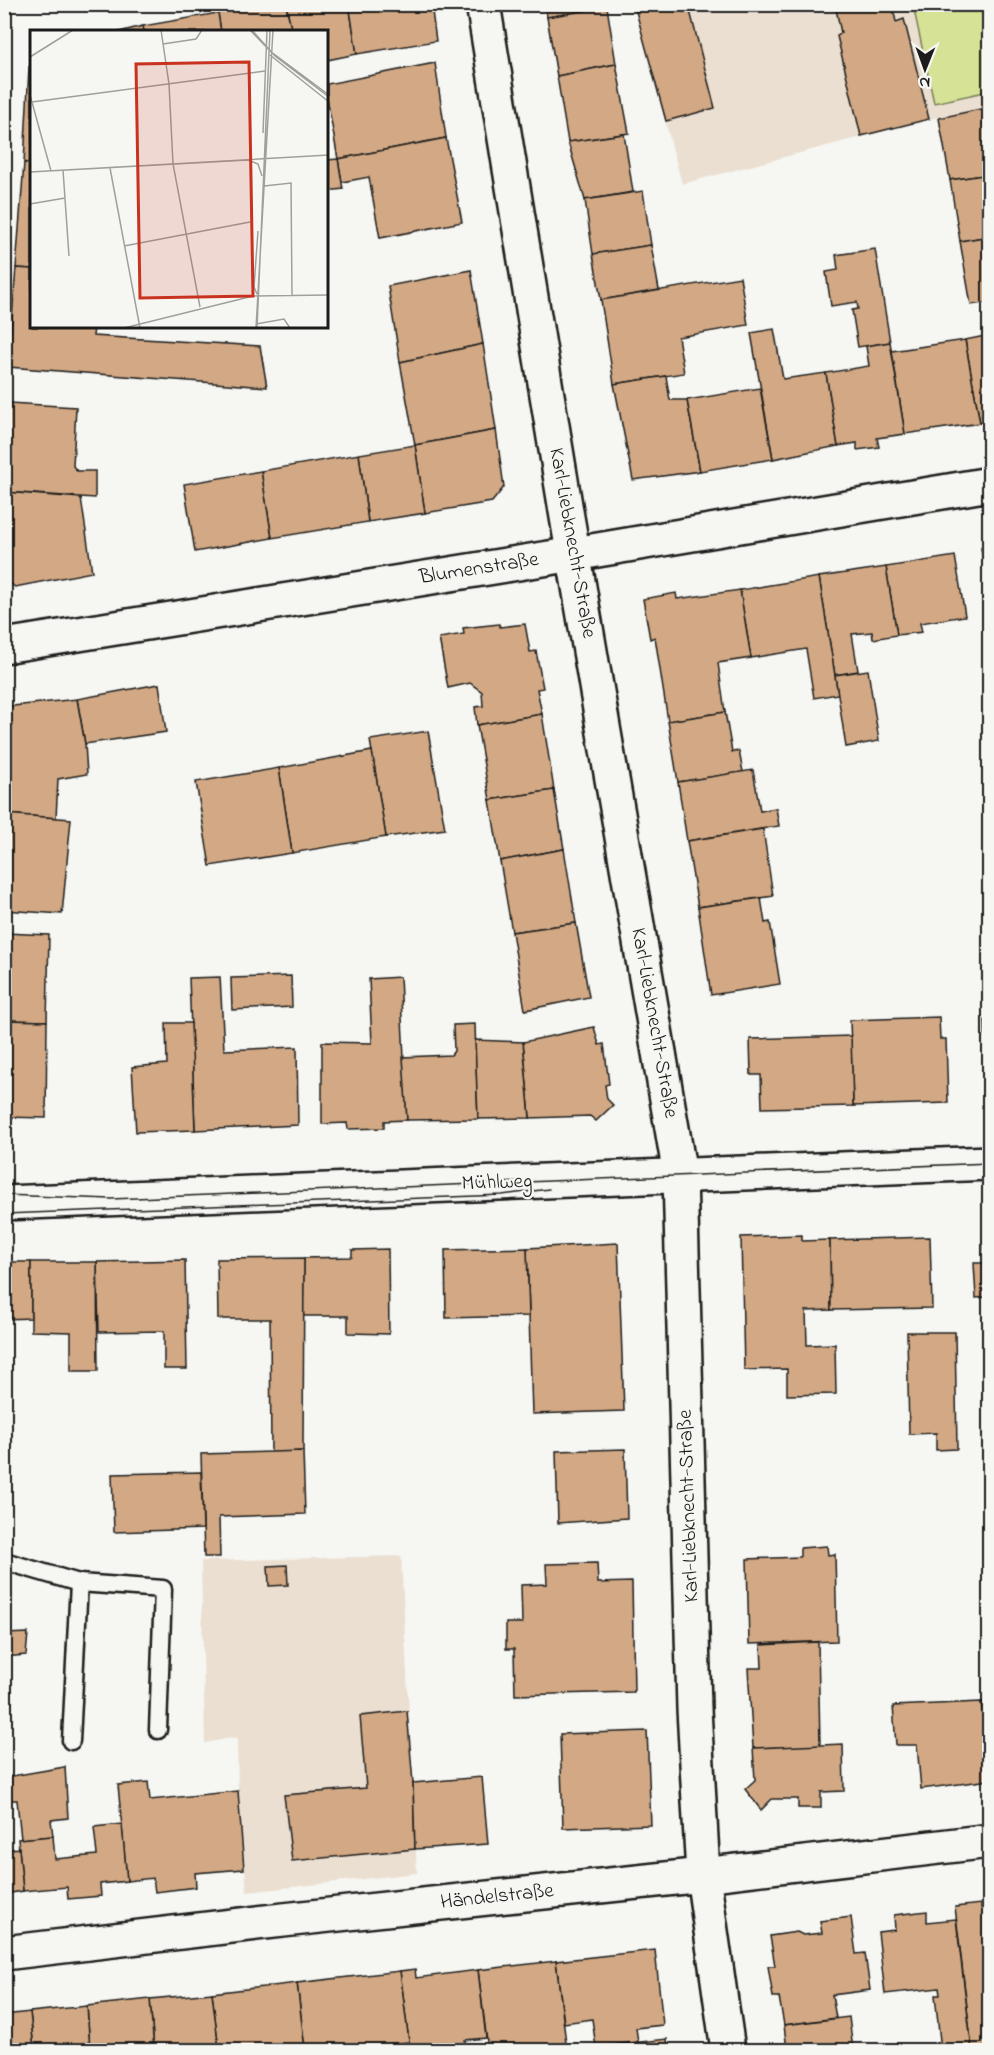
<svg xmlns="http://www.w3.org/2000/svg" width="994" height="2055" font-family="'Indie Flower',sans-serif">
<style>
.built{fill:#ebdfd1}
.green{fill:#d6e295;stroke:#797f58;stroke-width:1.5}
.building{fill:#d2a984;stroke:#1c1c1c;stroke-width:1.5}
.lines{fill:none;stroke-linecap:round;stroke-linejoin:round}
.lane-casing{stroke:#1c1c1c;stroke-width:21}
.street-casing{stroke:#1c1c1c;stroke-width:38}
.secondary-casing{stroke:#1c1c1c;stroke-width:38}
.lane{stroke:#f6f6f2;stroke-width:16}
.street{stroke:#f6f6f2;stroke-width:33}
.secondary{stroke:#f6f6f2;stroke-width:33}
.tram{stroke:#1c1c1c;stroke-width:1.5}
.labels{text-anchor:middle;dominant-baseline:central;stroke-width:4.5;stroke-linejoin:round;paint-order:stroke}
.street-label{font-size:21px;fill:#1c1c1c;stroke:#f6f6f2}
.inset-road{fill:none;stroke:#9f9f9c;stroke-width:1.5}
.view{fill:#c8321e;fill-opacity:0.15;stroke:#c8321e;stroke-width:3}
.inset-edge{fill:none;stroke:#1c1c1c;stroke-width:3}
</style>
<rect width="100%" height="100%" fill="#f6f6f2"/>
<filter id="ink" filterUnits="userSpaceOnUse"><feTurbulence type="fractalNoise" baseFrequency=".0167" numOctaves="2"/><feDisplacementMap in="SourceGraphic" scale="12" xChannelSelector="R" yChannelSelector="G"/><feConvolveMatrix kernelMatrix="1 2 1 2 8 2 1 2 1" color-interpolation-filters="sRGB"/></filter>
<g filter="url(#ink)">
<g class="built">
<polygon points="634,5 989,5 989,107 929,119 682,184"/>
<polygon points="401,1556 417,1873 247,1892 238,1791 237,1737 205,1743 201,1561"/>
</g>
<polygon class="green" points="913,5 989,5 989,91 934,103"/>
<g class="building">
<polygon points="262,4 286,4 292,32 221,32 218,13"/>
<polygon points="286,4 349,4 357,54 327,60 327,32 292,32"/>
<polygon points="349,4 431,4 436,41 357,54"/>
<polygon points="545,4 595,4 596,9 547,17"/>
<polygon points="634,4 681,4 683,12 690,11 715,108 666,121"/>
<polygon points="835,4 892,4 896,22 904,19 929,119 861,136 837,36 841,33"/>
<polygon points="607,7 616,64 557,76 547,17"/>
<polygon points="218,13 221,32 144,32 143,26"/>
<polygon points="143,26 144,32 119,32"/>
<polygon points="435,63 446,138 338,159 327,98 327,84"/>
<polygon points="32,64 32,163 24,163 29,67"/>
<polygon points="616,64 629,133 568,142 557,76"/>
<polygon points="990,107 990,174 950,180 939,118"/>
<polygon points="624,134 633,192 585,200 568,142"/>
<polygon points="446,138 462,222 380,238 369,177 342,182 338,159"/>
<polygon points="338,159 343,189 327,191 327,160"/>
<polygon points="24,163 32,163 32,269 16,268"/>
<polygon points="990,174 990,236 960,241 950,180"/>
<polygon points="643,191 651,245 593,254 585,200"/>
<polygon points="990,236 990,302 971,305 960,241"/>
<polygon points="651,245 659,290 601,300 593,254"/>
<polygon points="875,249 890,342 858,347 852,310 858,309 857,302 831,306 826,272 838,270 836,255"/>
<polygon points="16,268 32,269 32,327 94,327 93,336 260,346 267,387 8,367"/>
<polygon points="471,270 483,344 400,362 388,286"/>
<polygon points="740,277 748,325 678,337 684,373 614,384 601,300"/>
<polygon points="774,329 783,379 826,373 838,446 773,459 751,333"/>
<polygon points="990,335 990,422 980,423 965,340"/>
<polygon points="965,340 980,423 905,434 892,351"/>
<polygon points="890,342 905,434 877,438 879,447 857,450 857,443 838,446 826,373 869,366 866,346"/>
<polygon points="483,344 496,430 415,445 400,362"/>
<polygon points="666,376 670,400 687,400 700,471 633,480 614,384"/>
<polygon points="760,388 773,459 700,471 687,400"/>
<polygon points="9,403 76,407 73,466 77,471 95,471 95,498 4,492 4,457"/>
<polygon points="496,430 504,487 492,502 425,513 415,445"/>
<polygon points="415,445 425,513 368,522 359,454"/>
<polygon points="359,454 368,522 272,538 261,471"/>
<polygon points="261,471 272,538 195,552 184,484"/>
<polygon points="4,492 81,498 92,572 15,587 4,579"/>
<polygon points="990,547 990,583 987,584 981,548"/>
<polygon points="955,556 965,616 920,623 922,632 897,635 886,567"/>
<polygon points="886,567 897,635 873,639 872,632 852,634 858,671 835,675 819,577"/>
<polygon points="819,577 838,694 814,698 806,649 751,658 740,590"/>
<polygon points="740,590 751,658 718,663 725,712 668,721 655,637 650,639 643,599 676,593 677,599"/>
<polygon points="499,624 500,627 525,624 530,652 536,651 543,688 537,689 542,714 477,725 475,707 483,706 482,692 470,683 448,688 439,638 464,634 463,628"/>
<polygon points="868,670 879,741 846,747 835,675"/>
<polygon points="159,684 166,732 85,744 77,699"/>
<polygon points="77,699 85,744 87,774 58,779 56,818 4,814 4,707"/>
<polygon points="725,712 732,752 739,751 743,772 678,782 668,721"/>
<polygon points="542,714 554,790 490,800 477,725"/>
<polygon points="428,731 445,829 386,837 370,740"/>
<polygon points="372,751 386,837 292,853 279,768"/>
<polygon points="279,768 292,853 210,866 196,782"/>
<polygon points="753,770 760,811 776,808 779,826 687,841 678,782"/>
<polygon points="554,790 564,849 500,861 490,800"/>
<polygon points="4,814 71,819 62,914 4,910"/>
<polygon points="763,829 773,896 698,907 687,841"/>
<polygon points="564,849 576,923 512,932 500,861"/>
<polygon points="761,898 765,923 770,922 780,984 711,995 698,907"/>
<polygon points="576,923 589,997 525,1010 512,932"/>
<polygon points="4,933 49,935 47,1021 4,1020"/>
<polygon points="291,976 292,1007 232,1010 231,978"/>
<polygon points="220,977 224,1050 297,1047 298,1125 195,1130 189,978"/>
<polygon points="400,977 407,1120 384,1121 384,1128 348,1129 347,1123 322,1124 322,1042 372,1043 369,979"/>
<polygon points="939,1017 940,1039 946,1039 948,1103 853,1106 850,1020"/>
<polygon points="4,1020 47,1021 46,1118 4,1117"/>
<polygon points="985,1020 990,1020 990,1062 986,1061"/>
<polygon points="166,1023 191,1023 195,1130 136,1132 132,1067 167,1064"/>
<polygon points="475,1024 478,1119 407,1120 403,1057 451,1055 454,1051 453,1025"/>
<polygon points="594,1027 599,1045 604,1044 609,1084 605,1085 607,1099 613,1105 596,1121 590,1116 530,1118 523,1042"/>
<polygon points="851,1036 853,1106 762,1108 761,1075 751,1075 750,1039"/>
<polygon points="475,1040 523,1042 530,1118 478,1119"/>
<polygon points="990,1234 990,1317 987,1317 987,1297 976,1298 974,1263 985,1263 984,1235"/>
<polygon points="802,1235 802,1241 830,1240 831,1310 806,1311 807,1345 835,1344 836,1394 787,1395 787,1369 744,1370 741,1237"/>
<polygon points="930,1237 932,1308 831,1310 830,1240"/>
<polygon points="618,1243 624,1411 532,1414 527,1248"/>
<polygon points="527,1248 529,1316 446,1318 445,1250"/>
<polygon points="388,1249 389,1334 348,1333 348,1316 303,1316 304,1258 352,1257 352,1250"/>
<polygon points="304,1258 303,1451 271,1453 270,1319 218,1319 217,1259"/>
<polygon points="185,1260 187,1369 164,1369 164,1331 99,1332 97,1262"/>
<polygon points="4,1262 31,1262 31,1318 5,1319 5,1344"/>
<polygon points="31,1262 97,1262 98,1371 71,1371 71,1332 31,1331"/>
<polygon points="907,1332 955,1332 957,1449 936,1450 936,1433 909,1434"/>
<polygon points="625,1449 627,1518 558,1523 556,1451"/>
<polygon points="303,1451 305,1514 219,1517 220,1557 204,1557 201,1454"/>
<polygon points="201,1472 203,1529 114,1532 112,1474"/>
<polygon points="827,1546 828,1555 835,1554 837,1641 749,1644 747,1559 800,1557 800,1548"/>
<polygon points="597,1563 598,1583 632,1582 634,1692 515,1695 514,1649 506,1649 506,1623 522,1623 521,1585 547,1584 546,1564"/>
<polygon points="287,1565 288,1585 269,1586 268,1566"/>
<polygon points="28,1633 26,1655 4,1657 4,1634"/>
<polygon points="818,1642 820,1746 753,1748 748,1668 762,1668 761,1645"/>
<polygon points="990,1701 990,1766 981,1702"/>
<polygon points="981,1702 990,1766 990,1780 921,1789 917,1745 896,1745 893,1706"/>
<polygon points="407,1711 413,1783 415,1849 292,1861 284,1795 366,1788 360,1716"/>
<polygon points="647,1731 651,1825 563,1828 560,1734"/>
<polygon points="843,1744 844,1791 821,1792 821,1808 798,1808 798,1799 772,1799 761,1810 745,1789 755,1780 753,1748"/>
<polygon points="65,1767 68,1818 51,1820 53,1836 21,1839 17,1800 9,1800 6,1777"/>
<polygon points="4,1777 6,1777 9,1800 4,1801"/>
<polygon points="482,1777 488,1844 415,1849 413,1783"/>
<polygon points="148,1782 150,1800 238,1791 244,1869 195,1873 196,1887 155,1892 153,1878 127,1881 118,1785"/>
<polygon points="122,1824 127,1881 100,1884 101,1896 68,1899 67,1887 23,1891 18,1839 53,1836 55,1859 97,1855 94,1827"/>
<polygon points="19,1848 23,1891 4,1894 4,1850"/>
<polygon points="981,1904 981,1908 990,1907 990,1977 986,1982 987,1989 990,1988 990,2047 972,2049 955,1907"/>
<polygon points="927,1911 927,1922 956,1919 972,2050 941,2050 935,1995 940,1995 939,1988 885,1994 878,1932 895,1930 894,1915"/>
<polygon points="851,1917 856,1954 865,1953 870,1990 832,1995 836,2018 784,2025 779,1997 773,1997 768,1966 775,1966 770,1936 797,1932 803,1935 822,1933 820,1921"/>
<polygon points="655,1950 663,2025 636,2028 638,2042 596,2047 592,2019 564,2023 556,1961"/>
<polygon points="556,1961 566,2043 505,2050 488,2050 478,1970"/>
<polygon points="415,1969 416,1978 478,1970 486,2038 465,2040 465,2050 425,2050 425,2048 410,2050 400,1971"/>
<polygon points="400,1971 409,2042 335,2050 305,2050 297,1983"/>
<polygon points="297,1983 305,2050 219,2050 212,1993"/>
<polygon points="212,1993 219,2050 154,2050 150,1999"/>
<polygon points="150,1999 154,2050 90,2050 87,2006"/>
<polygon points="87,2006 90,2050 34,2050 30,2012"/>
<polygon points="30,2012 34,2050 4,2050 4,2015"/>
<polygon points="849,2017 853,2050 787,2050 784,2025"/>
<polygon points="667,2039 668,2050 596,2050 596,2047"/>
</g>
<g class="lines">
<defs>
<g id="lane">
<polyline points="4,1561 79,1583 71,1741"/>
<polyline points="79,1583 163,1589 158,1730"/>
</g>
<g id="street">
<polyline points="483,4 567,517 680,1175 694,1709 703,1875 728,2050"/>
<polyline points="4,646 574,554 990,484"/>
<polyline points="4,1953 274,1921 703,1875 990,1841"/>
</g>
<polyline id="secondary" points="4,1203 990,1163"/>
</defs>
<use href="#lane" class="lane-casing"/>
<use href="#street" class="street-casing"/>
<use href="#secondary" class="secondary-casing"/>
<use href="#lane" class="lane"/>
<use href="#street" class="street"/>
<use href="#secondary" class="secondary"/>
<g class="tram">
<polyline points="4,1195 111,1199 990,1163"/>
<polyline points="4,1214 502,1195 549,1189"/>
</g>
</g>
</g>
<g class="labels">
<g class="street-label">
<text transform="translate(572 543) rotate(80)">Karl-Liebknecht-Straße</text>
<text transform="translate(479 569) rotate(-9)">Blumenstraße</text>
<text transform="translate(654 1023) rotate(80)">Karl-Liebknecht-Straße</text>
<text transform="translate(497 1183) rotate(-2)">Mühlweg</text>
<text transform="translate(689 1506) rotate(-92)">Karl-Liebknecht-Straße</text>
<text transform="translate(497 1897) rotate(-6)">Händelstraße</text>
</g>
</g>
<g transform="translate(30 30)">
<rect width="298" height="298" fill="#f6f6f2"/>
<path class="inset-road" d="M 131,0 L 139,54 L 143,134 L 170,277M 220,0 L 240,21 L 299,65M 222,0 L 245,26 L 299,67M 133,14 L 166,9 L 172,0M 240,25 L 299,72M 0,27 L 43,0M 0,65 L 21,141M 2,72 L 235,41M 233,103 L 237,0M 80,138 L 110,298M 33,140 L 39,226M 0,142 L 299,125M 0,142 L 218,130 L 228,134 L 232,146M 234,156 L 261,153 L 262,266M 0,174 L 35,168M 94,216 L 220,192M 227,264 L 224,257 L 228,201M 226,294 L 254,289 L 260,298M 94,298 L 223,266 L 299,265M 226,298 L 243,0M 227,298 L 240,0"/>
<path class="view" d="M 219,32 L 223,266 L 110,268 L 106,34 Z"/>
<rect width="298" height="298" class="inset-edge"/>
</g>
<rect width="994" height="2055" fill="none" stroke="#f6f6f2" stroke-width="24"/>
<rect x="12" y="12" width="970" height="2031" fill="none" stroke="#1c1c1c" stroke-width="2" filter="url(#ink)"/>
<g transform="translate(925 69) rotate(181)" stroke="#f6f6f2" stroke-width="4.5" paint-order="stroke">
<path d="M0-4.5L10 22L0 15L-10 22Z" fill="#1c1c1c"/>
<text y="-9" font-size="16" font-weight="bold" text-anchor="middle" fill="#1c1c1c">N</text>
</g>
</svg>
